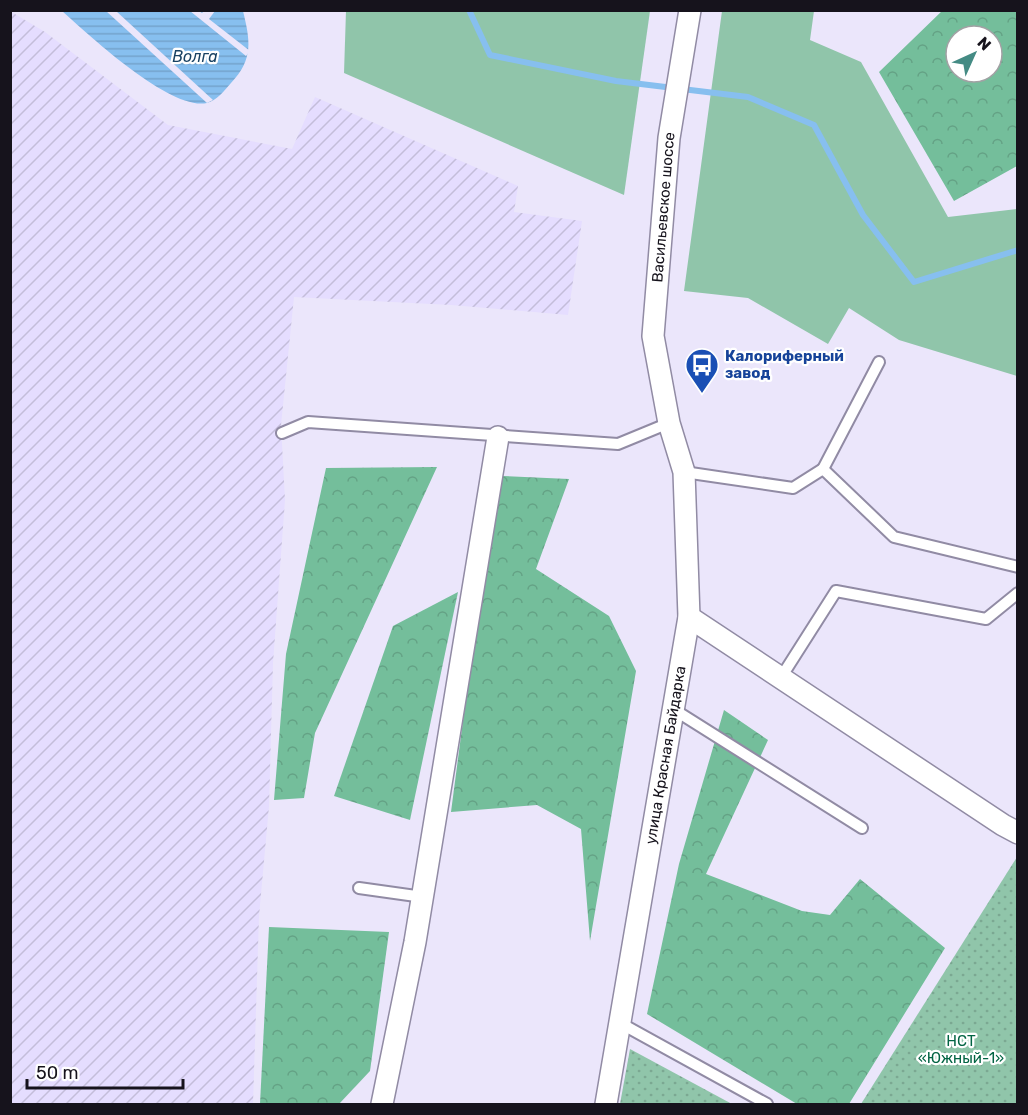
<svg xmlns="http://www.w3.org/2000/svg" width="1028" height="1115" font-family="Rubik,sans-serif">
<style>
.industrial{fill:url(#industrial-furrows)}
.grass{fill:#90c5aa}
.forest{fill:url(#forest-crowns);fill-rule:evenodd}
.garden{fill:url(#garden-dots)}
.water{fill:url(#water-rules)}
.pier{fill:#ebe6fb}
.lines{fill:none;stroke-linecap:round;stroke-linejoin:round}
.stream{stroke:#87bfef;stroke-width:6}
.lane-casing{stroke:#918ba4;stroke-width:14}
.street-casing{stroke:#918ba4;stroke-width:24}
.lane{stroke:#fff;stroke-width:10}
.street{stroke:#fff;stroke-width:21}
.labels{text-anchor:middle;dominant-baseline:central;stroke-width:4.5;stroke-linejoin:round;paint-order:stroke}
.street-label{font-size:15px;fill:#16131c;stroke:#fff}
.transit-label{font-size:15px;font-weight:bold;fill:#164399;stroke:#fff;text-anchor:start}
.park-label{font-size:15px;fill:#026443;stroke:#fff}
.water-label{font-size:16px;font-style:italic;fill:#194263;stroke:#fff}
</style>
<defs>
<pattern id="industrial-furrows" width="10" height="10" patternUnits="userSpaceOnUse" patternTransform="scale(1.5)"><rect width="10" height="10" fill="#e5ddff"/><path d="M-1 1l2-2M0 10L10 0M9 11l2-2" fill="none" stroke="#c4bdda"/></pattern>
<pattern id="forest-crowns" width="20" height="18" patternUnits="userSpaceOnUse" patternTransform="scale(1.5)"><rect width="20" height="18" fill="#74be9b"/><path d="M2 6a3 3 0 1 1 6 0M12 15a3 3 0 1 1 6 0" fill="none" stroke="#64a285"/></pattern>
<pattern id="garden-dots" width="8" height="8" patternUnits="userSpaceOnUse" patternTransform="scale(1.5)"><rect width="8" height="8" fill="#90c5aa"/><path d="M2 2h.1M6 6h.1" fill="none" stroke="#7ba892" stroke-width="1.8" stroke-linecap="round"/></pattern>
<pattern id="water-rules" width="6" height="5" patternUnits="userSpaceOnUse" patternTransform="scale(1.5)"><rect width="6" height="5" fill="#87bfef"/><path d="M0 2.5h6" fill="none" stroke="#74a3cc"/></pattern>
</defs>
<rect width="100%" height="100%" fill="#ebe6fb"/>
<polygon class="industrial" points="10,11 45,32 168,125 292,149 315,97 518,186 514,212 582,221 568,315 451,305 294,297 281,425 285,500 273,663 269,806 259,916 253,1104 11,1104"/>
<g class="grass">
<polygon points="346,11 650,11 624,195 344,73"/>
<polygon points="722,11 814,11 810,40 861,62 948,217 1017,209 1017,376 899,340 849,308 828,344 748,298 684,291"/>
</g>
<g class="forest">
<path d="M 943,10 L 1017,11 L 1017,166 L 954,201 L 879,72 ZM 956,36 L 992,36 L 992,72 L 956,72 Z"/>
<polygon points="437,467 315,733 304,798 274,800 286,654 326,468"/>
<polygon points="503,476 569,479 536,569 609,616 636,671 590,941 581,829 537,805 451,812 479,599"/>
<polygon points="458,592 410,820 334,796 393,626"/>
<polygon points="724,710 768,740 706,874 802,911 830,915 860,879 945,948 849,1104 797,1104 647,1014 679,864"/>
<polygon points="269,927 389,932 370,1071 339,1104 260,1104"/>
</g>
<g class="garden">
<polygon points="1017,857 1017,1104 861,1104"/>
<polygon points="630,1049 732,1104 620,1104"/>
</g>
<path class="water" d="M 62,11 L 243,11 C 250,40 254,59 231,83 C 225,90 216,101 207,103 C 170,111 89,35 62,11 Z"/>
<g class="pier">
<polygon points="106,11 116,11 213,100 207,103"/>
<polygon points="190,11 199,11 202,13 204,11 215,11 209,19 250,51 246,56"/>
</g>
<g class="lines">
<polyline class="stream" points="469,10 490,55 616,81 748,97 814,125 863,215 914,282 1018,250"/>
<defs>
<g id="lane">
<polyline points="282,433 308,422 618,444 669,423"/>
<polyline points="823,469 879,362"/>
<polyline points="684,472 793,488 823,469 894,537 1018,567"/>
<polyline points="780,679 836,591 986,619 1018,593"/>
<polyline points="673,709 862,828"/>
<polyline points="359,888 423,897"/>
<polyline points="620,1023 767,1104"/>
</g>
<g id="street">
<polyline points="689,617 1003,825 1018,833"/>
<polyline points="382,1104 415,942 498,437"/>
<path id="s1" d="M 606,1104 L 689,617 L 684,472 L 669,423 L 653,336 L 669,138 L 690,10"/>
</g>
</defs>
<use href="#lane" class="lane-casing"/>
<use href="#street" class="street-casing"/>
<use href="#lane" class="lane"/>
<use href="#street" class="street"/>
</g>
<defs>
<symbol id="bus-pin" viewBox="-11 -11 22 30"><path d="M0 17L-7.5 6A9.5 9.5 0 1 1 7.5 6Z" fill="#1a4fb4" stroke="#fff"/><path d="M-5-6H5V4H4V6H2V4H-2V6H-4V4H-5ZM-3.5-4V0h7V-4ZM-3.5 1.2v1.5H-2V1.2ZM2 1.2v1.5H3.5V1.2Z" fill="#fff"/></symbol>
</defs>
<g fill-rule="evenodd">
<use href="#bus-pin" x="683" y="346" width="38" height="52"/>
</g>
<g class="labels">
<g class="street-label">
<text stroke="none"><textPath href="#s1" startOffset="908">Васильевское шоссе</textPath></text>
<text stroke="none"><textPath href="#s1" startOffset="354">улица Красная Байдарка</textPath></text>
</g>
<g class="transit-label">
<text x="725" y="356">Калориферный<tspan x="725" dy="17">завод</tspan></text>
</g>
<g class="park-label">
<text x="961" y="1041">НСТ<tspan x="961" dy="17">«Южный-1»</tspan></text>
</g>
<g class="water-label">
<text x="195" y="56">Волга</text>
</g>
</g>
<rect width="1028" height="1115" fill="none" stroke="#16131c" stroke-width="24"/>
<g transform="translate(974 54) rotate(45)"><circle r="28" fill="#ffffff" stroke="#a2a1a4" stroke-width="1.5"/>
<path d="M0-4.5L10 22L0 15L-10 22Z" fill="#448b84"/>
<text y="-9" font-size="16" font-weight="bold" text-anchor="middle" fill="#16131c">N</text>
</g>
<path d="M27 1079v9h156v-9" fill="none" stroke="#16131c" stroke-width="3"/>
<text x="36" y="1079" font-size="18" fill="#16131c" stroke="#ffffff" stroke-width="4.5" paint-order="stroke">50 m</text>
</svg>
